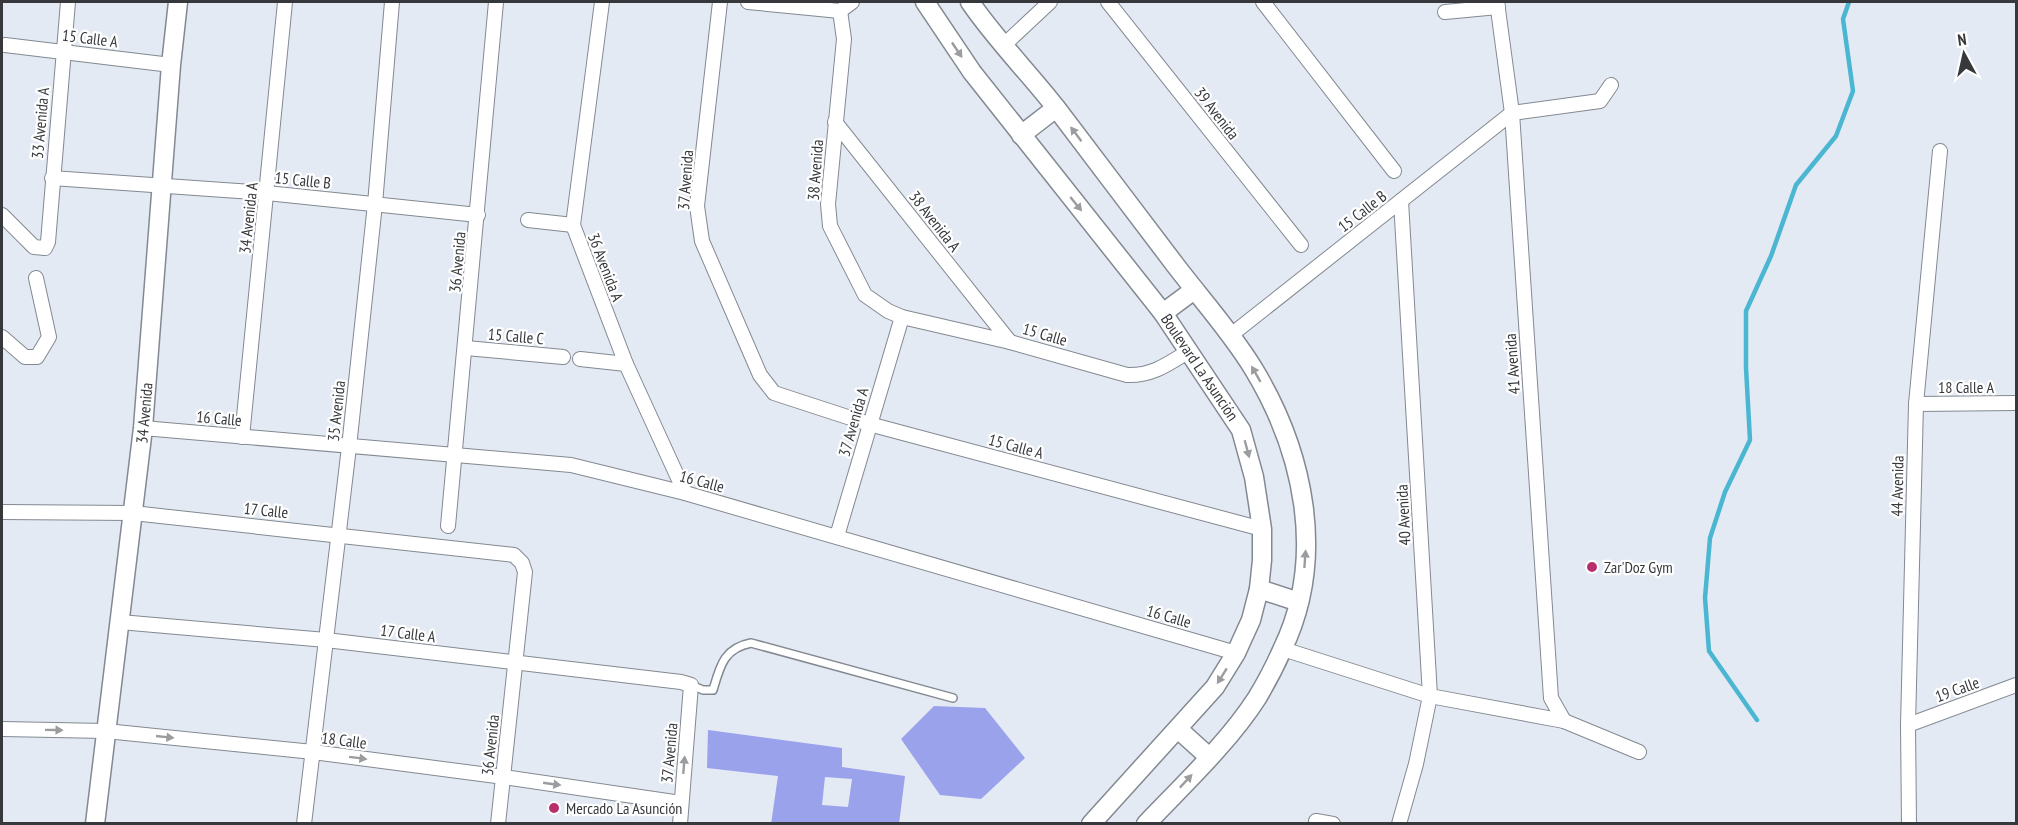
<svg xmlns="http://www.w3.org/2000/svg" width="2018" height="825" font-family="'PT Sans Narrow',sans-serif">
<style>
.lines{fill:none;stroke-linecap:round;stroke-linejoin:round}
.stream{stroke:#4ab6d2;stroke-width:4.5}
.building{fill:#9aa2eb;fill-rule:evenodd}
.lane-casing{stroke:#838991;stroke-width:10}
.street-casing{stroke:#838991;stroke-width:16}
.secondary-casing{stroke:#838991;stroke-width:21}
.lane{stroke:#fff;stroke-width:7}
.street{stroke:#fff;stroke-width:14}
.secondary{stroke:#fff;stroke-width:18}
.oneway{fill:#9a9c9e}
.poi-dot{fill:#b92f6b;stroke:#fff;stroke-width:2}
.labels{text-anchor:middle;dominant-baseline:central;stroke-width:4.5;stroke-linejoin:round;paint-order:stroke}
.street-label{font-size:16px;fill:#36383c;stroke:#fff}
.poi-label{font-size:16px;fill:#36383c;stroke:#fff;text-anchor:start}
</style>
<rect width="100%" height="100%" fill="#e4eaf3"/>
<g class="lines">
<polyline class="stream" points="1757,720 1709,651 1705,598 1710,538 1725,492 1750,440 1746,368 1746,311 1771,256 1796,185 1836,136 1853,91 1843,19 1849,2"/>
</g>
<g class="building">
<polygon points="934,706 985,708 1025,758 981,799 940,795 901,739"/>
<path d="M 708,730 L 842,748 L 842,767 L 905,776 L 899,824 L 771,824 L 778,776 L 707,768 ZM 825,777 L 852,779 L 848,807 L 822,805 Z"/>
</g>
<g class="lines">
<defs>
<path id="lane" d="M 691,685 L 703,690 L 713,690 C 720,666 724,648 751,643 L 953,698"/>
<g id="street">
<polyline points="602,2 573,225 626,364 685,493"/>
<polyline points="720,2 697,206 702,241 760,375 774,393 869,424 1262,529"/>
<polyline points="748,2 840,11 852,2"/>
<polyline points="1108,2 1301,245"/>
<polyline points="1263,2 1394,171"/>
<polyline points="1497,2 1512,113 1551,698 1564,721"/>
<path d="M 840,11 L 844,39 L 828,204 L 830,226 L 865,295 L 888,311 L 902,317 L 1010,342 L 1127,375 C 1152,376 1168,364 1189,351"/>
<polyline points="1445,12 1498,7"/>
<polyline points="5,45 171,65"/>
<polyline points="1004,45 1050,2"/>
<polyline points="835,122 1010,342"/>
<polyline points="52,178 267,193 478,215"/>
<polyline points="2,215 34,247 45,248 48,242 68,2"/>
<polyline points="528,220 573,225"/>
<polyline points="1231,335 1512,113 1600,101 1611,85"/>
<polyline points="2,337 25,357 37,357 49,337 36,278"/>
<polyline points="466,348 563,357"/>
<polyline points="580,359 626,364"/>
<polyline points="1916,404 2016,403"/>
<polyline points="143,428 571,465 685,493 1236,653"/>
<polyline points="242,437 285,2"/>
<polyline points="2,512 133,513 514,555 522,563 525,572 498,824"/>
<polyline points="448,526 496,2"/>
<polyline points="837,536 902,317"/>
<polyline points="120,622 326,640 681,682 691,685 680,824"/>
<polyline points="1283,649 1430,696 1564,721 1639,752"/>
<polyline points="1908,725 2016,685"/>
<polyline points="2,729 106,731 313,752 504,777 681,803"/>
<polyline points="1316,821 1333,824"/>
<polyline points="304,824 349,447 375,204 392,2"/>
<polyline points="1399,824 1416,764 1430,696 1401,201"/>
<polyline points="1909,824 1908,725 1916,404 1940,151"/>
</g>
<g id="secondary">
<polyline points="925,2 972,72 1163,313 1241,430 1254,477 1262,529 1262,560 1259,589 1251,620 1236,653 1215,687 1091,824"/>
<path d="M 970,2 C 996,40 1029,73 1057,109 C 1097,161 1136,214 1176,266 C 1202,300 1231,332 1253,368 C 1304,452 1327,558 1282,650 C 1275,666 1266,683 1257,698 C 1228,743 1183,785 1146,824"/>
<polyline points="1021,135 1056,108"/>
<polyline points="1163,313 1194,290"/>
<polyline points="1259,589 1299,602"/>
<polyline points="1178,729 1209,757"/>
<polyline points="95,824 143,428 171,65 178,2"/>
</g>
</defs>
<use href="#lane" class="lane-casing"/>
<use href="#street" class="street-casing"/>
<use href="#secondary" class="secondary-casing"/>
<use href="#lane" class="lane"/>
<use href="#street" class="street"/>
<use href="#secondary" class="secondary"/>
</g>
<defs><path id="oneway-solid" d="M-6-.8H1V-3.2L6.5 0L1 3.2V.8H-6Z" transform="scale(1.5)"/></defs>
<g class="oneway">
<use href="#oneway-solid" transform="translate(957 50) rotate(56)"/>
<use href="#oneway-solid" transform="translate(1076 134) rotate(-127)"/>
<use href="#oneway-solid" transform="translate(1076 204) rotate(51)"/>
<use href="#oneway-solid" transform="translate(1256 374) rotate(-120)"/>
<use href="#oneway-solid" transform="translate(1247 449) rotate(75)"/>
<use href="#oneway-solid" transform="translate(1305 559) rotate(-86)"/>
<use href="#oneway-solid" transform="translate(1222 676) rotate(122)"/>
<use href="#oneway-solid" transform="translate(54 730) rotate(1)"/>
<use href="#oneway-solid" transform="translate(165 737) rotate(6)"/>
<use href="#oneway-solid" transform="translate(358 758) rotate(7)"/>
<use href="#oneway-solid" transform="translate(684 765) rotate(-85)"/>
<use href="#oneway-solid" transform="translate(1186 781) rotate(-47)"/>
<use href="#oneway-solid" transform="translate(552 784) rotate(8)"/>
</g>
<g class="poi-dot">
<circle cx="1592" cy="567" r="6"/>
<circle cx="554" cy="808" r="6"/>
</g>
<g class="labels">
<g class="street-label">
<text transform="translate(90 38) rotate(7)">15 Calle A</text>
<text transform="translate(1217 113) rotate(52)">39 Avenida</text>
<text transform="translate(40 123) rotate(-85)">33 Avenida A</text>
<text transform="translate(815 170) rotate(-86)">38 Avenida</text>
<text transform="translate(303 180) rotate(6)">15 Calle B</text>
<text transform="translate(685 180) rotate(-86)">37 Avenida</text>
<text transform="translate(1362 211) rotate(-38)">15 Calle B</text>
<text transform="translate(248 218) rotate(-84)">34 Avenida A</text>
<text transform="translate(935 221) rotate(52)">38 Avenida A</text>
<text transform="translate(457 262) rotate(-85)">36 Avenida</text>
<text transform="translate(606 267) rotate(69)">36 Avenida A</text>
<text transform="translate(1045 334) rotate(16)">15 Calle</text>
<text transform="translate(516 336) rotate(5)">15 Calle C</text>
<text transform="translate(1512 364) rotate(-94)">41 Avenida</text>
<text transform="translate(1200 367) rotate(56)">Boulevard La Asunción</text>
<text x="1966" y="387">18 Calle A</text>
<text transform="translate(336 411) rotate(-84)">35 Avenida</text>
<text transform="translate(144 413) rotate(-85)">34 Avenida</text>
<text transform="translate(219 418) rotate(5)">16 Calle</text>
<text transform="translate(853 422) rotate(-74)">37 Avenida A</text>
<text transform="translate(1016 446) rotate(15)">15 Calle A</text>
<text transform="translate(702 481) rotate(15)">16 Calle</text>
<text transform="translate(1897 486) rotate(-89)">44 Avenida</text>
<text transform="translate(266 510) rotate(6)">17 Calle</text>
<text transform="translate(1403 515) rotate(-93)">40 Avenida</text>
<text transform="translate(1169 616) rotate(16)">16 Calle</text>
<text transform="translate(408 633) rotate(7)">17 Calle A</text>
<text transform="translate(1957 689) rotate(-20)">19 Calle</text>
<text transform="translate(344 740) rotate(7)">18 Calle</text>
<text transform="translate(490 745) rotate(-84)">36 Avenida</text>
<text transform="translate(669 753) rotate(-85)">37 Avenida</text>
</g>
<g class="poi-label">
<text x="1604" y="567">Zar'Doz Gym</text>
<text x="566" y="808">Mercado La Asunción</text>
</g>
</g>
<rect width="2018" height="825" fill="none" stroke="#36383c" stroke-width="6"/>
<g transform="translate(1964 54) rotate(352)" stroke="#ffffff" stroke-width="4.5" paint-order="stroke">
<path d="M0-4.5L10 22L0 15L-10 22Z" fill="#36383c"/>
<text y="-9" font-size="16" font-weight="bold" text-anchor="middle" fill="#36383c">N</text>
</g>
</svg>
